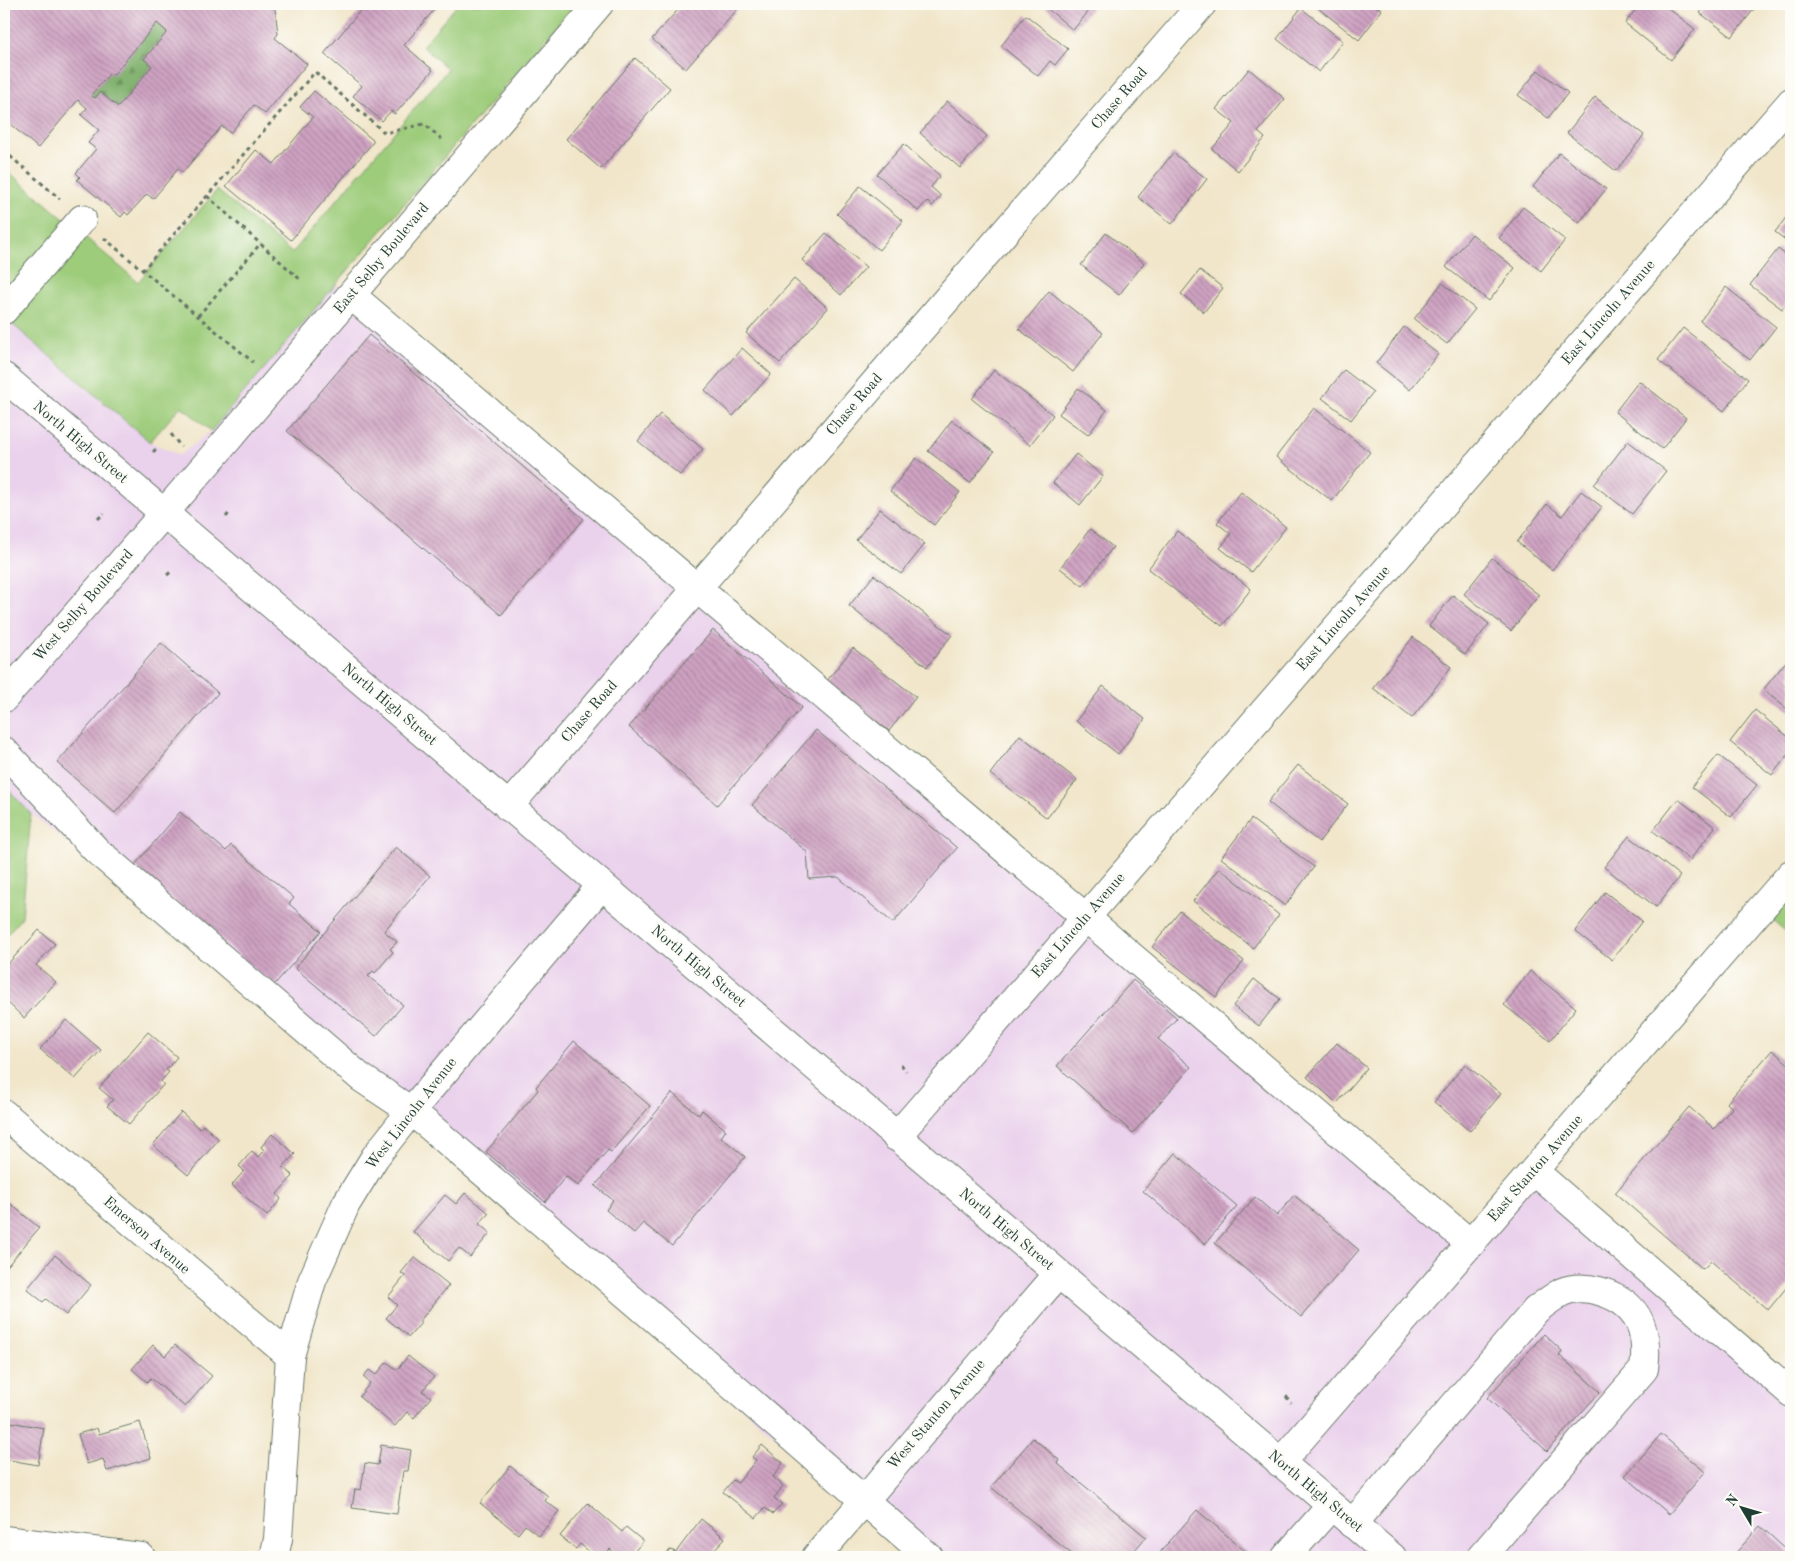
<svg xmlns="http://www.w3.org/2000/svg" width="1795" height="1561" font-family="'Old Standard TT',serif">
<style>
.built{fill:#ead1ec}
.green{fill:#9dcc7a;stroke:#5e8457}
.forest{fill:url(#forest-firs);stroke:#4e764f}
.building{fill:url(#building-back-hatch);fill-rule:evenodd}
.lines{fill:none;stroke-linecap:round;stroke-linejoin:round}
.minor-casing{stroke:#687868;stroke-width:30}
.major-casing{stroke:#687868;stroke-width:30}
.path{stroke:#687868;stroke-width:3;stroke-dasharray:4 4;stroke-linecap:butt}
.minor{stroke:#fff;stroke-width:28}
.major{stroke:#fff;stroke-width:28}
.labels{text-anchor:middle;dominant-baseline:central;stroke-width:5;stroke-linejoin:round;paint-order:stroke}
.street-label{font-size:15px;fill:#1f3d34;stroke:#fdfcf7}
</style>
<defs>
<pattern id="forest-firs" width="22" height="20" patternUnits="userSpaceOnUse" patternTransform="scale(1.25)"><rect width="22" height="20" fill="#7eb06a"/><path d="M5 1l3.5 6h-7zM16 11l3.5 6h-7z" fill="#679058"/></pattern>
<pattern id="building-back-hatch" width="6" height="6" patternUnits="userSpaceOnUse" patternTransform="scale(1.25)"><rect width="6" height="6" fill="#cfa2c2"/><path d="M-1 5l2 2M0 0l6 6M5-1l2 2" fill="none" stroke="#a7859e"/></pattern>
</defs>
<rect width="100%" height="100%" fill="#fdfcf7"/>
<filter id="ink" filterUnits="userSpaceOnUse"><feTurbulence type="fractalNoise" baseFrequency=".02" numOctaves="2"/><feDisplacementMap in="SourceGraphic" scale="10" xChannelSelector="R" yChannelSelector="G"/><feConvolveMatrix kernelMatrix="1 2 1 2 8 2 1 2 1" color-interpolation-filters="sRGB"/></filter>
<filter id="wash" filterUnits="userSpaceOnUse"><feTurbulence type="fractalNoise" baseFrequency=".0096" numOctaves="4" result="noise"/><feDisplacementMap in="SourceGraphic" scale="20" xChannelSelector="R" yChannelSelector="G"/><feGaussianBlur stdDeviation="1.12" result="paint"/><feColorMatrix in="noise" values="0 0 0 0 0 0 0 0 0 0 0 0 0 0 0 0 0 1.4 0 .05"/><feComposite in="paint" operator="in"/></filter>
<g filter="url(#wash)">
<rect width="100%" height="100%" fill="#f1e6ca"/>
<polygon class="built" points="336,284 1471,1244 1543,1178 1791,1384 1791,1557 917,1557 408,1123 78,850 31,814 4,785 4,317 150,442 180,455 211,431"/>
<g class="green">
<polygon points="458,4 575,4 211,431 181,406 150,442 4,317 4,168 138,282 217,190 292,253 448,69 422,46"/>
<polygon points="4,785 31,814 22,917 4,938"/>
<polygon points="1791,889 1791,936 1768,916"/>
</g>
<polygon class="forest" points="157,23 167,32 144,59 152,66 118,107 100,92 95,98 91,95 110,73 113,75"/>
<g id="blocks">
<g class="building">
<path d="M 6,4 L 268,4 L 275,9 L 278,34 L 275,38 L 307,64 L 265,114 L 254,105 L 230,133 L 222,126 L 182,173 L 178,169 L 153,199 L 147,194 L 128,215 L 125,212 L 121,217 L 77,180 L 80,177 L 76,173 L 96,149 L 88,143 L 99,130 L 81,115 L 87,108 L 78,100 L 38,148 L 4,119 L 4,7 ZM 157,23 L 167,32 L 144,59 L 152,66 L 118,107 L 100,92 L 95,98 L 91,95 L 110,73 L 113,75 Z"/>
<polygon points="352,4 439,4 404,45 433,70 395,114 391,111 382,121 353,96 362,86 324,54 360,11"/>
<polygon points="683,4 742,4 686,69 652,39"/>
<polygon points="1042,4 1095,4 1073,30"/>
<polygon points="1316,4 1373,4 1382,10 1359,40 1314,5"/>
<polygon points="1640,4 1663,4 1695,29 1671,60 1625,23"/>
<polygon points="1707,4 1758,4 1732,37 1700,13"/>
<polygon points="1301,8 1343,41 1319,72 1277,39"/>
<polygon points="1026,15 1068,49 1055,65 1050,61 1038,76 1001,46"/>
<polygon points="635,58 670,88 601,169 566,139"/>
<polygon points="1249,69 1285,99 1258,132 1265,138 1238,171 1212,149 1234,123 1216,109"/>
<polygon points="1538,70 1568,93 1548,118 1518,95"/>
<polygon points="314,91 374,141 291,240 226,186 256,150 274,164 313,117 300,107"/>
<polygon points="1595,97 1644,135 1616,171 1567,133"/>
<polygon points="947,101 987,136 960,168 920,133"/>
<polygon points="904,144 940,176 931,187 941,196 932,206 927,201 918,211 877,174"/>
<polygon points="1173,153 1207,179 1172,224 1138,197"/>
<polygon points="1559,153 1606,189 1579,223 1533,187"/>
<polygon points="860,186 903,221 879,250 837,214"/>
<polygon points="1523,207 1565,240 1541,271 1499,238"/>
<polygon points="1791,211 1791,244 1775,232"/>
<polygon points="826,233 866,267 841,295 802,260"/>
<polygon points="1106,233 1144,263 1119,295 1081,265"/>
<polygon points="1472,234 1515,268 1489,301 1446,267"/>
<polygon points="1778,249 1791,259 1791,297 1782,309 1750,285"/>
<polygon points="1200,270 1223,288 1204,312 1181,294"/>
<polygon points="794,279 828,308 780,363 746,333"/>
<polygon points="1442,283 1475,309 1447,344 1414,319"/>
<polygon points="1726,287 1776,327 1750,360 1700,321"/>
<polygon points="1049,291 1103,333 1073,372 1019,329"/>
<polygon points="1404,327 1438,354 1410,390 1376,363"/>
<polygon points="1683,328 1748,379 1724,411 1658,360"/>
<polygon points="369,335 584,519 501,615 287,431"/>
<polygon points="742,348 771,374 733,416 705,390"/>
<polygon points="994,370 1053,415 1030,445 972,399"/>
<polygon points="1344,370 1373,392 1351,420 1322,398"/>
<polygon points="1639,381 1686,418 1662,449 1615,412"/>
<polygon points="1078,388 1107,410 1088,435 1059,414"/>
<polygon points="1314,408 1370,452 1332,501 1276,457"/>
<polygon points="660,414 703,449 680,475 638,441"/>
<polygon points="952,420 994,452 970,483 928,451"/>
<polygon points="1628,441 1666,471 1632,514 1594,485"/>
<polygon points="1076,454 1103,476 1080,505 1053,483"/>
<polygon points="916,458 960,492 934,525 890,491"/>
<polygon points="1581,491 1602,507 1552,570 1517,542 1547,504 1562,516"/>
<polygon points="1241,492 1286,527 1251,572 1220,548 1231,534 1217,523"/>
<polygon points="880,509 925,544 901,574 856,540"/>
<polygon points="1090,529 1113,547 1083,586 1060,568"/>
<polygon points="1177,531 1251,589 1222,626 1148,569"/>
<polygon points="1492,558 1539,595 1511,631 1464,594"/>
<polygon points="874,575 952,635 927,667 849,606"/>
<polygon points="1453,595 1489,624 1465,655 1429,626"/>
<polygon points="713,630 802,707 717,805 629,727"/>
<polygon points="1413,637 1451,667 1412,718 1373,688"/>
<polygon points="161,643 218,693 115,813 57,763"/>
<polygon points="853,648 916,697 889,731 826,682"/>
<polygon points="1788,659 1791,661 1791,712 1763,690"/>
<polygon points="1103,686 1145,719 1118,754 1076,721"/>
<polygon points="1755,710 1791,739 1791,751 1772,775 1730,742"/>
<polygon points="816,730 957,848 893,923 838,877 809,879 807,852 752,805"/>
<polygon points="1020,735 1077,780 1047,818 990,774"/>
<polygon points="1718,755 1757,785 1731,817 1692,787"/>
<polygon points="1298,765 1348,804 1319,842 1268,802"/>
<polygon points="1678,799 1715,827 1690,860 1653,831"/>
<polygon points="180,812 226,851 231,845 294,898 289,904 321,931 274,985 134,866"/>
<polygon points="1251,819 1314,867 1285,906 1221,858"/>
<polygon points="1629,836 1680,876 1656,907 1604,867"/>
<polygon points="396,847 430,876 384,931 397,942 390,949 393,952 375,973 373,971 368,976 403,1005 376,1036 295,968"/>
<polygon points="1219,868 1279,915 1253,948 1193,901"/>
<polygon points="1605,892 1642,921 1612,960 1575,931"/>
<polygon points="1180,911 1244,961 1216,997 1152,947"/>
<polygon points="39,930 55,944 36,965 56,982 24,1018 4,999 4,968"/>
<polygon points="1530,971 1576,1008 1550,1041 1504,1005"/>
<polygon points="1254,979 1280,999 1259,1026 1233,1006"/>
<polygon points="1133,980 1177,1018 1158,1039 1191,1067 1133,1133 1057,1066"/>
<polygon points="66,1020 101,1050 75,1079 40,1049"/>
<polygon points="148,1032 177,1057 166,1070 169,1072 161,1081 164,1084 129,1124 107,1106 113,1100 99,1088"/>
<polygon points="574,1041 650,1106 611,1152 608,1150 578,1186 566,1176 545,1202 486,1152 538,1090 536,1087"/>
<polygon points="1337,1043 1367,1068 1337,1103 1307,1077"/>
<polygon points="1772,1050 1791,1066 1791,1282 1768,1310 1711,1261 1703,1269 1615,1193 1689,1107 1714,1129 1732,1108 1727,1103"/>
<polygon points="1465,1064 1501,1094 1470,1131 1434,1102"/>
<polygon points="672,1093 699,1115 702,1110 726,1130 721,1137 745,1157 672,1246 643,1223 634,1233 606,1210 613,1200 595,1186"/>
<polygon points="181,1112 200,1129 203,1125 219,1139 188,1175 153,1145"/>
<polygon points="272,1134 295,1154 283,1167 293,1176 277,1194 281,1199 267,1216 232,1185 244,1171 239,1166 252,1151 258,1157 264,1150 261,1147"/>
<polygon points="1175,1153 1237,1206 1205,1244 1143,1191"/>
<polygon points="465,1193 489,1213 479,1224 490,1233 470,1257 459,1248 448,1261 413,1232 445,1195 456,1204"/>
<polygon points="1294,1195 1359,1250 1301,1317 1215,1243 1255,1197 1277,1216"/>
<polygon points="4,1198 39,1228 4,1270"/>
<polygon points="55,1255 91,1285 66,1315 46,1299 43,1302 27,1289"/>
<polygon points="414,1257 449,1285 419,1322 421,1323 409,1337 386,1318 397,1305 388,1297 405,1276 401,1273"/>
<polygon points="1544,1334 1562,1351 1559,1355 1600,1392 1547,1451 1487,1398"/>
<polygon points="153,1345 165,1356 175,1345 212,1376 185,1407 151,1378 147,1382 132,1369"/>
<polygon points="408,1356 434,1377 422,1391 431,1397 414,1418 407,1412 395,1426 359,1397 370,1383 363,1377 369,1370 376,1375 387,1362 397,1370"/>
<polygon points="4,1421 44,1428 38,1465 4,1459"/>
<polygon points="140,1422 151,1458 107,1471 103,1459 87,1464 78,1434 97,1428 99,1434"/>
<polygon points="1661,1434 1705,1472 1669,1514 1625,1476"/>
<polygon points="1033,1438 1059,1460 1057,1463 1146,1537 1129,1557 1075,1557 991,1487"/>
<polygon points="381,1445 411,1450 408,1471 403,1471 397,1514 352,1508 355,1489 361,1490 365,1463 378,1465"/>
<polygon points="762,1445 783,1463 773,1477 783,1486 774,1498 782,1504 773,1514 765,1508 756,1518 723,1492 733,1480 738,1483 756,1460 752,1457"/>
<polygon points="510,1466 548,1496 545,1501 559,1511 539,1536 525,1525 518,1534 480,1503"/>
<polygon points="588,1503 622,1532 626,1527 643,1541 630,1557 619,1557 610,1549 603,1557 596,1557 580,1544 576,1549 560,1536"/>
<polygon points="1197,1510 1252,1557 1156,1557"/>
<polygon points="701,1519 725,1538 714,1550 723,1557 664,1557 670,1550 676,1552"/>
<polygon points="1760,1526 1791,1554 1791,1557 1732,1557"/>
</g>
</g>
</g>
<g filter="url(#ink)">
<use href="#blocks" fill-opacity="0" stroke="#687868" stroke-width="1"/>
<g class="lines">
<defs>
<g id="minor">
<polyline points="351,295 1471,1244"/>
<polyline points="4,310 82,219"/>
<polyline points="4,698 223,445 599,4"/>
<polyline points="4,751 96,850 360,1077 411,1111 428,1125 675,1336 929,1557"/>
<polyline points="508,807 1202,4"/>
<polyline points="4,1114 290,1356"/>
<polyline points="1534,1171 1791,1393"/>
<polyline points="1280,1463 1791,874"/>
<path d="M 1352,1524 L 1536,1310 C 1544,1304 1553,1297 1562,1292 C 1573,1287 1588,1288 1599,1291 C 1639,1302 1649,1331 1644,1369 L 1481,1557"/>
<polyline points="4,1540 141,1557"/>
<polyline points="274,1557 278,1539 290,1356 312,1281 346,1204 375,1157 411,1111 601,886"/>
<polyline points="816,1557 1058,1274"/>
<polyline points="1286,1557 1331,1506"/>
</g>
<g id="major">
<polyline points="4,377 1392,1557"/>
<polyline points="896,1137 1791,102"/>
</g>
</defs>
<use href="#minor" class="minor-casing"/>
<use href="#major" class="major-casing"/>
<g class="path">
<polyline points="4,151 60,199"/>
<polyline points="207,196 302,281"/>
<polyline points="104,238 253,362"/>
<polyline points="142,271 315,72 385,133 424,124 444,141"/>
<polyline points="198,316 261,243"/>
<polyline points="171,434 181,447"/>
<polyline points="153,452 156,449"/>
<polyline points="226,517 229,513"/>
<polyline points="98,519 104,513"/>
<polyline points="167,575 172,571"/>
<polyline points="901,1064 906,1071"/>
<polyline points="1286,1396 1291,1403"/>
</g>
<use href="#minor" class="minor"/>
<use href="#major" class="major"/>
</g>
</g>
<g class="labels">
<g class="street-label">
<text transform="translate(1120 99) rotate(-49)">Chase Road</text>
<text transform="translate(382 259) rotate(-50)">East Selby Boulevard</text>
<text transform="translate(1609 313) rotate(-49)">East Lincoln Avenue</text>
<text transform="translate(855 405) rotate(-49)">Chase Road</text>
<text transform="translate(80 443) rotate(40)">North High Street</text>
<text transform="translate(84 606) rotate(-49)">West Selby Boulevard</text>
<text transform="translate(1344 619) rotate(-49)">East Lincoln Avenue</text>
<text transform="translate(389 705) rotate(40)">North High Street</text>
<text transform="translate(590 712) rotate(-49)">Chase Road</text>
<text transform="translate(1079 926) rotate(-49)">East Lincoln Avenue</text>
<text transform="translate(698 967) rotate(40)">North High Street</text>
<text transform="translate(412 1114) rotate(-52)">West Lincoln Avenue</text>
<text transform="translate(1536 1169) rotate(-49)">East Stanton Avenue</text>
<text transform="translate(1006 1230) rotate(40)">North High Street</text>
<text transform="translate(146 1236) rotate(41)">Emerson Avenue</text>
<text transform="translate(937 1415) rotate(-49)">West Stanton Avenue</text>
<text transform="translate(1315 1492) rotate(40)">North High Street</text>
</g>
</g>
<rect width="1795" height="1561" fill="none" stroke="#fdfcf7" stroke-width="20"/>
<g transform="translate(1742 1508) rotate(308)" stroke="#fdfcf7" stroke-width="4" paint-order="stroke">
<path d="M0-4L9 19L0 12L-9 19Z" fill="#1f3d34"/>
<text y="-8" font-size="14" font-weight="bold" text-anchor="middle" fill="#1f3d34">N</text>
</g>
</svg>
